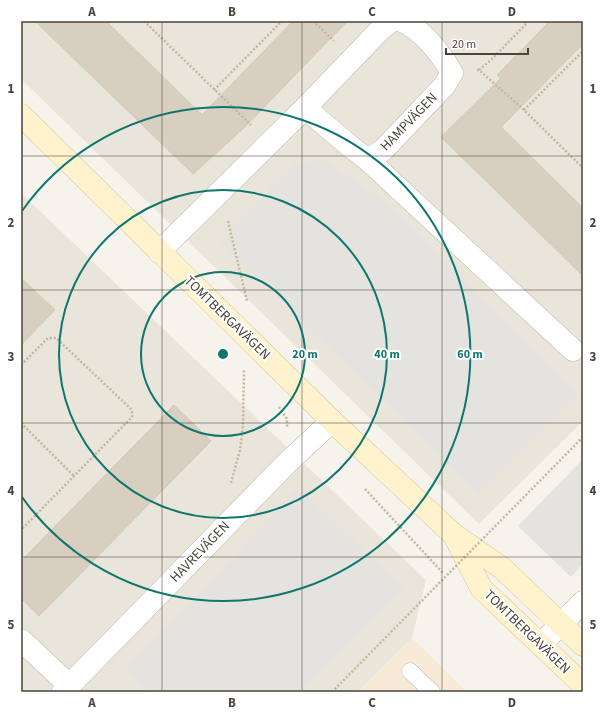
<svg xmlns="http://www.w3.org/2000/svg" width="604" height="713" font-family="'Source Sans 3',sans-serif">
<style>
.residential{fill:#eae5da}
.commercial{fill:#f7ead8}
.parking{fill:#e5e3e0}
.building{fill:#d8cfc1;stroke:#d3c7b4}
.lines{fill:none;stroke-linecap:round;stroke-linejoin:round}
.lane-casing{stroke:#c2bbae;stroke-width:17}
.street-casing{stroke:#c2bbae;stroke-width:23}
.secondary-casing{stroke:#d6c79b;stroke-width:23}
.path{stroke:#c4b79f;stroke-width:2.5;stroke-dasharray:2 2;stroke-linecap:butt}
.lane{stroke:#fff;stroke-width:16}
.street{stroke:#fff;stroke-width:22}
.secondary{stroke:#fff3cd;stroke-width:22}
.path-bridge{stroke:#c4b79f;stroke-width:2.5;stroke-dasharray:2 2;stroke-linecap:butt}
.grid{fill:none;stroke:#4b4439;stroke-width:1;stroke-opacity:0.55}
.ring{fill:none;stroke:#0f766e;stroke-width:2}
.labels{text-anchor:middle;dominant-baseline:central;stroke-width:4;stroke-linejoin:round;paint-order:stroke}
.street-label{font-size:14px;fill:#4b4439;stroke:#fff}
.centre{fill:#0f766e;stroke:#fff;stroke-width:2}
.ring-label{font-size:12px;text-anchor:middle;font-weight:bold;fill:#0f766e;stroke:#fff;stroke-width:4;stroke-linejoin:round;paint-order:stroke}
.neatline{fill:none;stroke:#4b4439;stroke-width:1.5}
.grid-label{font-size:13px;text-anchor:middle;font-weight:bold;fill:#4b4439}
</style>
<rect width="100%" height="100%" fill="#f6f3ec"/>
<g class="residential">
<polygon points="21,21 583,21 583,421 479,524 21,79"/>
<polygon points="21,193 426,580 412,638 358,692 21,692"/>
</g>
<polygon class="commercial" points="412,638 467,692 358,692"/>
<g class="parking">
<polygon points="323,159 381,198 578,394 478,494 220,241 295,164"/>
<polygon points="583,459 583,564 571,577 518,526"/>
<polygon points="298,488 404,589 300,692 149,692 126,669"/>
</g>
<g class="building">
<polygon points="35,21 106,21 202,115 293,21 348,21 323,46 245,127 193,174"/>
<polygon points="550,21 583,21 583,44 501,127 583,208 583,276 441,137 501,78 497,75"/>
<polygon points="21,278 55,310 21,345"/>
<polygon points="174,405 211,441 39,616 21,598 21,561"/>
</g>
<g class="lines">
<defs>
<polyline id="lane" points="410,671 432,692"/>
<g id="street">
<path d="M 305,108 L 351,147 L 368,160 L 383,150 L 444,86 L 452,73 C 442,55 422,29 402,21"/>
<polyline points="368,160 573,350"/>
<polyline points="159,252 305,108 380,30 391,21"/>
<polyline points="21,640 69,685"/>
<polyline points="541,644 583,602"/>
<polyline points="63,692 287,463 332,421"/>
</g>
<g id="secondary">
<polyline points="21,115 332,421 453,534 502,568 583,645"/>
<polyline points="455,537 481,588 583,685"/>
</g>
</defs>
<use href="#lane" class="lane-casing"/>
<use href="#street" class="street-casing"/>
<use href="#secondary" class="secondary-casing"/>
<g class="path">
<polyline points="144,21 251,125"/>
<polyline points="313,21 334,41"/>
<polyline points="477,70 479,70 524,110 583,168"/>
<polyline points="479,70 491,60 529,21"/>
<polyline points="214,90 282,21"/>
<polyline points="524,110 583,51"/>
<polyline points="228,221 247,301"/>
<polyline points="21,365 48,338 56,338 132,410 132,417 21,530"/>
<polyline points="279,407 287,419 287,427"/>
<polyline points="21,423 74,476"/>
<polyline points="231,483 240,450 243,426 244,370"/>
<polyline points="365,489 443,573"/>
</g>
<use href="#lane" class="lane"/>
<use href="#street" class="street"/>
<use href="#secondary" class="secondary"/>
<polyline class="path-bridge" points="332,692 583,437"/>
</g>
<path class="grid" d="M 162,21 L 162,692M 302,21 L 302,692M 442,21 L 442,692M 21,156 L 583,156M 21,290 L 583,290M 21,423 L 583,423M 21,557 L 583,557"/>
<g class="ring">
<circle cx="223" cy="354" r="82"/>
<circle cx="223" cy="354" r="164"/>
<path d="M22 211A247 247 0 1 1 22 497"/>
</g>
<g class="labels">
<g class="street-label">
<text transform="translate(409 122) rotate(-46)">HAMPVÄGEN</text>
<text transform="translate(227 318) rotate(44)">TOMTBERGAVÄGEN</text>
<text transform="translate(200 552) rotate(-46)">HAVREVÄGEN</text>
<text transform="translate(527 632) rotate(44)">TOMTBERGAVÄGEN</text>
</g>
</g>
<circle cx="223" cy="354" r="6" class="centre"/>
<g class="ring-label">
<text x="305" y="358">20 m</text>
<text x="387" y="358">40 m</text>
<text x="470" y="358">60 m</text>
</g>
<rect width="604" height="713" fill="none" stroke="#ffffff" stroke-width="44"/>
<path d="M446 48v6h82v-6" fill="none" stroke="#4b4439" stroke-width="2"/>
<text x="452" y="48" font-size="12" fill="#4b4439" stroke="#ffffff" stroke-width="3" paint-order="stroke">20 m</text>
<rect x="22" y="22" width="560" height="669" class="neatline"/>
<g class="grid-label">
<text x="92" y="16">A</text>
<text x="232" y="16">B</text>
<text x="372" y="16">C</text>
<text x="512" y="16">D</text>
<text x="11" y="93">1</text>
<text x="593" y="93">1</text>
<text x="11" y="227">2</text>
<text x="593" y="227">2</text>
<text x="11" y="361">3</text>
<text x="593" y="361">3</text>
<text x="11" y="495">4</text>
<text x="593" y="495">4</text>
<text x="11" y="629">5</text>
<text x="593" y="629">5</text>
<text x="92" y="707">A</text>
<text x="232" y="707">B</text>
<text x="372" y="707">C</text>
<text x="512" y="707">D</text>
</g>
</svg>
